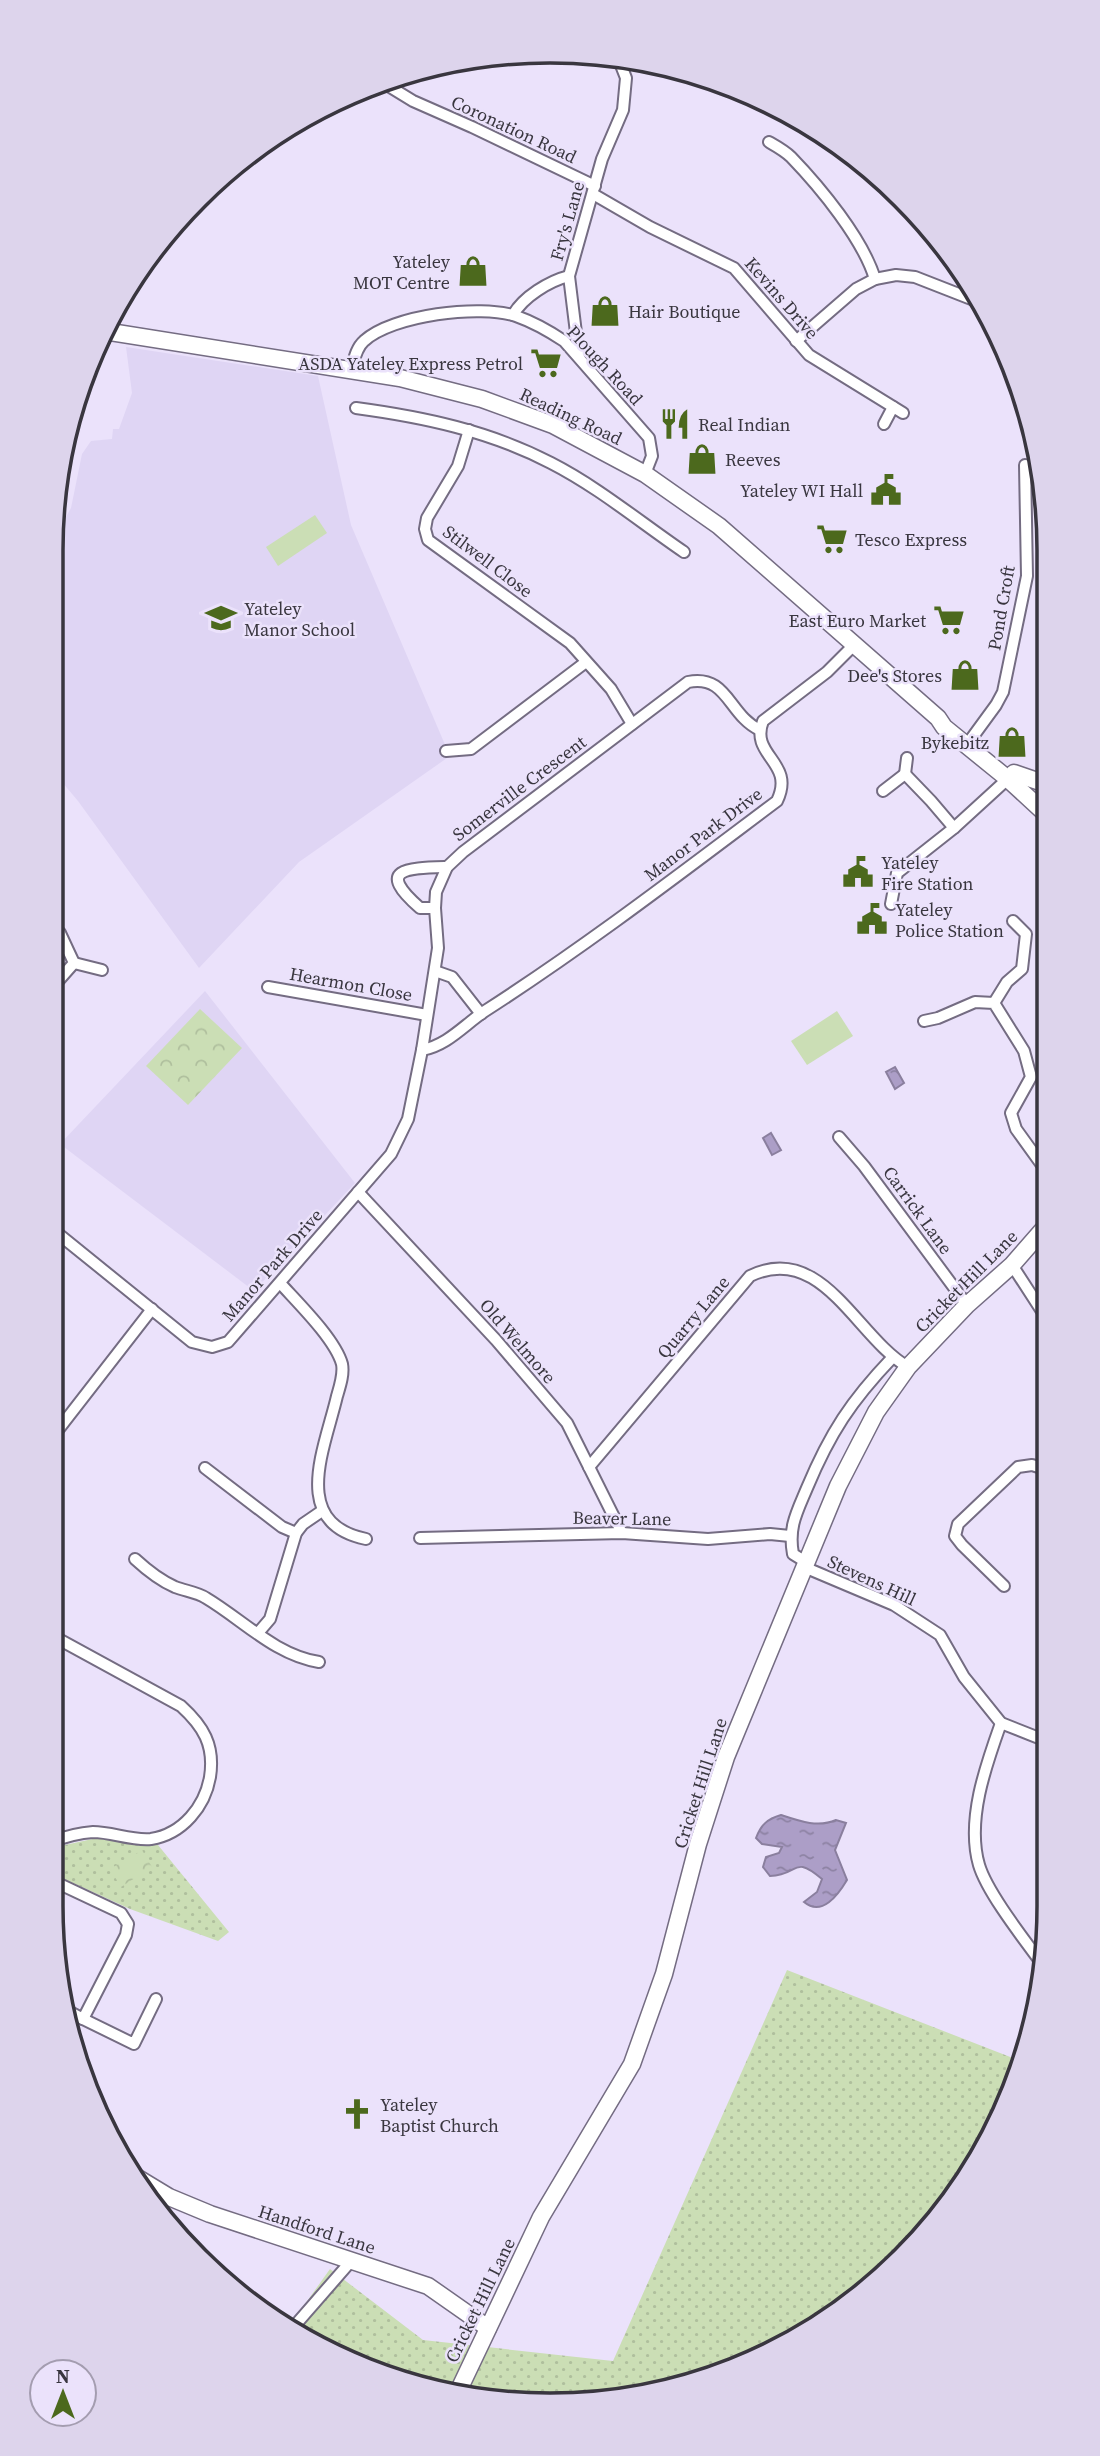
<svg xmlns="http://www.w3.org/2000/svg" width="1100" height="2456" font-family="'Source Serif 4',serif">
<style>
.built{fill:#dfd5f4}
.grass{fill:url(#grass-dots)}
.park{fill:url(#park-crowns)}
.pitch{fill:#cbdeb5}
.water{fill:url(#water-ripples);stroke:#8a7f9e;stroke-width:2}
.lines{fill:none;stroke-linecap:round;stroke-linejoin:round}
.street-casing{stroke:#746c82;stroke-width:14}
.secondary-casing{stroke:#746c82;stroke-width:19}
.street{stroke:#fff;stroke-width:10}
.secondary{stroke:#fff;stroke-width:16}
.labels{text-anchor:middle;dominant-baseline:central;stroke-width:5;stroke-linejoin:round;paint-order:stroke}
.street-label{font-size:18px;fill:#39363f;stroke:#ebe2fb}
.poi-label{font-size:18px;fill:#39363f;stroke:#ebe2fb;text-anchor:start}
.rim{fill:none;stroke:#39363f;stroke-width:3.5}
</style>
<defs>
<pattern id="grass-dots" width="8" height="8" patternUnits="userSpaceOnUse" patternTransform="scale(1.75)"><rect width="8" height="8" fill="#cbdeb5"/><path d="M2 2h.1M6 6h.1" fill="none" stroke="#afbf9d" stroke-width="1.8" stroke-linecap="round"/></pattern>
<pattern id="park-crowns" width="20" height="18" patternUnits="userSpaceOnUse" patternTransform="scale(1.75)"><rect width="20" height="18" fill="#cbdeb5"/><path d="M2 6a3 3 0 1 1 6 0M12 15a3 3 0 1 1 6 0" fill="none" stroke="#afbf9d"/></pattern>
<pattern id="water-ripples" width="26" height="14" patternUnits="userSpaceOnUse" patternTransform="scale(1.75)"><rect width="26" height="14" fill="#ac9ec7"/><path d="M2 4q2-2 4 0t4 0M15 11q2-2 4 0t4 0" fill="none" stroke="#8d82a3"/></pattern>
</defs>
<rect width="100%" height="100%" fill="#ebe2fb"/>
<g class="built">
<polygon points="126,347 318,376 351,525 446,747 447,758 299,862 199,968 78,801 51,769 52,542 71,508 82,454 91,441 112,439 113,429 119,429 132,393"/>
<polygon points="205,991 355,1183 254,1291 60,1144"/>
</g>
<g class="grass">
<polygon points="97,1838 129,1844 158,1845 229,1932 218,1941 130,1909 51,1873 51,1848"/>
<polygon points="787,1970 1023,2062 983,2155 926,2235 799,2339 710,2379 616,2401 453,2396 301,2339 288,2328 330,2269 423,2340 613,2361"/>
</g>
<g class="park">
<polygon points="200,1009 242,1048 188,1105 146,1066"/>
<polygon points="142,1850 152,1867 121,1887 110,1869"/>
</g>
<g class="pitch">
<polygon points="315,515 327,533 278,566 266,547"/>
<polygon points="837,1011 853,1036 807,1065 791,1041"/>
</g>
<g class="water">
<polygon points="895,1067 904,1083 895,1089 886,1072"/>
<polygon points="771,1133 781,1150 772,1155 763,1138"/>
<path d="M 781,1815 C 799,1821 818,1828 836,1820 L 846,1823 L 835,1850 L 847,1880 C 838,1895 822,1917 804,1902 L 817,1892 L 822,1879 C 792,1854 800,1875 770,1876 L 763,1867 L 766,1857 L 779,1853 L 782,1847 L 762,1844 L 756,1838 C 761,1825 767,1819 781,1815 Z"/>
</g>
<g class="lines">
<defs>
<g id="street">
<polyline points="382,82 413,101 472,127 595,186"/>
<path d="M 769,142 C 776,146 785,151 791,157 C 820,187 863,239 875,279 L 896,275 L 915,277 L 979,302"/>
<polyline points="593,194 650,227 734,268 809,355 903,413"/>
<path d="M 513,315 C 523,297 549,281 569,276"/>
<polyline points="796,341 856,289 875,279"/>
<polyline points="579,357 569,276 602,159 623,110 626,78 617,55"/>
<path d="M 351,370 C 354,360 356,348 364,341 C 392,315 480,304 516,316 C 533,322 549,331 564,341 L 649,438 L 652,456 L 645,474"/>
<path d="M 356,408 C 423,417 490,431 551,463 C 598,487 640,522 684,552"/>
<polyline points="884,424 893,407"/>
<polyline points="469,430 458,466 427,518 425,529 428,540 570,643 611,689 632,724"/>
<polyline points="966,746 996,705 1003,692 1027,576 1025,465"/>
<polyline points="446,751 471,749 586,662"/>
<polyline points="905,774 907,758"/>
<polyline points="883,791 905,774 931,801 954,828"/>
<polyline points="891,904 897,873 954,828 1012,775"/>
<path d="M 435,908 L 420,908 C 374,868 408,868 447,867"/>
<polyline points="74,963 102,970"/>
<polyline points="435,971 452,977 481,1014"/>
<polyline points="268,987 427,1015"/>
<polyline points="51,989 74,963 60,933 51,923"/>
<polyline points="994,1003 1007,982 1022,969 1026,934 1013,921"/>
<polyline points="924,1021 938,1018 975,1002 994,1003 1024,1051 1031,1077 1011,1113 1016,1129 1047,1172"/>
<path d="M 422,1050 L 438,948 L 435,908 L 436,892 L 447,867 L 463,852 L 688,682 C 728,674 728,715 760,730"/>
<polyline points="839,1137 864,1166 967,1305"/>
<polyline points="358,1192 496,1340 567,1423 622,1533"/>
<path d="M 51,1228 L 192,1342 L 212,1347 L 228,1342 L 391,1154 L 408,1119 L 422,1050 C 448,1045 464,1025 485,1011 C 586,946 681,873 777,801 C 796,762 749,756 763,721 L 827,672 L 854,645"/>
<polyline points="1012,1265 1047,1319"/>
<path d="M 280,1283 C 298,1303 335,1339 342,1364 C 344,1374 340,1386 337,1396 C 325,1448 289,1523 366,1539"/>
<polyline points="51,1439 152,1309"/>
<path d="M 589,1467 L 750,1276 C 822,1241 857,1338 908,1367"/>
<polyline points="205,1468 282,1527 296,1533"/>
<polyline points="420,1538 622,1533 708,1539 770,1534 790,1536"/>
<path d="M 135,1559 C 148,1571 159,1580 175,1587 C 185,1591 197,1592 206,1598 C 243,1620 275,1655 319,1662"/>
<path d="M 806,1562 L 793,1554 C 788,1527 797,1512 807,1488 C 830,1433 851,1401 892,1358"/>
<polyline points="804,1567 894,1605 940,1635 964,1677 1001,1723 1049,1742"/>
<polyline points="1004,1586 962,1545 955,1536 958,1524 1018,1467 1032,1465 1048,1470"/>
<polyline points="258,1633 270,1619 296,1533 303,1524 322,1511"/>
<path d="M 1001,1723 C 986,1765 966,1820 979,1865 C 987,1892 1023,1938 1040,1961"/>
<polyline points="51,1807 57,1810"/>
<path d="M 51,1842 C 64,1837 78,1833 93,1832 C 112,1832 132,1841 151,1839 C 183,1834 205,1806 210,1777 C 215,1745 203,1726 181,1706 L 51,1635"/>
<polyline points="51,1880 121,1913 128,1924 126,1935 83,2019 134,2044 156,1999"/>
<polyline points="68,2011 83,2019"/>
<polyline points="291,2330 352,2260"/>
</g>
<g id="secondary">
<polyline points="104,331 400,378 482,399 553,425 645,474 719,526 938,718 944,727 1008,779 1046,814"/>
<polyline points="1014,773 1046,784"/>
<polyline points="131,2174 169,2197 210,2214 428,2286 488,2328"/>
<polyline points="456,2396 541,2217 632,2064 664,1974 698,1844 726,1757 838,1486 876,1412 908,1367 967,1305 1012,1265 1047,1225"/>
</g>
</defs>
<use href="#street" class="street-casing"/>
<use href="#secondary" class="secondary-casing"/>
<use href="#street" class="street"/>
<use href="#secondary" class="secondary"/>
</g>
<defs>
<symbol id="shop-bare" viewBox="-9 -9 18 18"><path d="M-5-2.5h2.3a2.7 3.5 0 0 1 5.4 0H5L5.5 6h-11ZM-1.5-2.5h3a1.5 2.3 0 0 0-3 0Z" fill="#4c691d" stroke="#ebe2fb" stroke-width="2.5" paint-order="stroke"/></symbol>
<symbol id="supermarket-bare" viewBox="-9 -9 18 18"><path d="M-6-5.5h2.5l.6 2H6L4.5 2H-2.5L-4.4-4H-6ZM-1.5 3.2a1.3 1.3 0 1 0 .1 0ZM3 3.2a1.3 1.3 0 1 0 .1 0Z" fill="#4c691d" stroke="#ebe2fb" stroke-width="2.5" paint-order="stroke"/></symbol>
<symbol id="restaurant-bare" viewBox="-9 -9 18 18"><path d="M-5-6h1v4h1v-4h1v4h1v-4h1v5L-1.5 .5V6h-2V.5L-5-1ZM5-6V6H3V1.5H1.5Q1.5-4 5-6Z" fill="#4c691d" stroke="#ebe2fb" stroke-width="2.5" paint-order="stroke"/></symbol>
<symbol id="civic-bare" viewBox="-9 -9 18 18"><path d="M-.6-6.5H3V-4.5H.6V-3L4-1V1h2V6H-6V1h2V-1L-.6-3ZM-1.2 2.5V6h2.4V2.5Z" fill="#4c691d" stroke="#ebe2fb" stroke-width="2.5" paint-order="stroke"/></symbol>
<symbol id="school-bare" viewBox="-9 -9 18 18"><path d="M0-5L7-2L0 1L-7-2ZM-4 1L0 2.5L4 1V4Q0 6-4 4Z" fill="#4c691d" stroke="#ebe2fb" stroke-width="2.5" paint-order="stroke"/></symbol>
<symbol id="church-bare" viewBox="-9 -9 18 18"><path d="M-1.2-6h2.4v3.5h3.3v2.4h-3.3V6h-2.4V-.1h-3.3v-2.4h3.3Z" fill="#4c691d" stroke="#ebe2fb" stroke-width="2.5" paint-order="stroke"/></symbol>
</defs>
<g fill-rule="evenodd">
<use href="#shop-bare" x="451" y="249" width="44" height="44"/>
<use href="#shop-bare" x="583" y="289" width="44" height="44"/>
<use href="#supermarket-bare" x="524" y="341" width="44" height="44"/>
<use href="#restaurant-bare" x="653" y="402" width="44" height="44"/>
<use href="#shop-bare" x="680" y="437" width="44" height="44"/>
<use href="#civic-bare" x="864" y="468" width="44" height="44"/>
<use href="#supermarket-bare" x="810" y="517" width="44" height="44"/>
<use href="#school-bare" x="199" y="596" width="44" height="44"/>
<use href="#supermarket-bare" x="927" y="598" width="44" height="44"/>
<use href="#shop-bare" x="943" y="653" width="44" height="44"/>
<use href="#shop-bare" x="990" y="720" width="44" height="44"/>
<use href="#civic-bare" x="836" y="850" width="44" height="44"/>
<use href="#civic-bare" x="850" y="897" width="44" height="44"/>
<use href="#church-bare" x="335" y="2092" width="44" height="44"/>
</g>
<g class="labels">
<g class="street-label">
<text transform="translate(514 129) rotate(25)">Coronation Road</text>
<text transform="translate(567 221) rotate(-74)">Fry's Lane</text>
<text transform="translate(782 298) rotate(49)">Kevins Drive</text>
<text transform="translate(605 365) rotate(47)">Plough Road</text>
<text transform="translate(571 416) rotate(25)">Reading Road</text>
<text transform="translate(488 561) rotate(37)">Stilwell Close</text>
<text transform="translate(1001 608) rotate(-80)">Pond Croft</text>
<text transform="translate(519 788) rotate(-37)">Somerville Crescent</text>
<text transform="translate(703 834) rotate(-37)">Manor Park Drive</text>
<text transform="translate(351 984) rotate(10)">Hearmon Close</text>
<text transform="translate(918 1210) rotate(54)">Carrick Lane</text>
<text transform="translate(272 1265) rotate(-49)">Manor Park Drive</text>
<text transform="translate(966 1281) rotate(-45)">Cricket Hill Lane</text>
<text transform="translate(693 1317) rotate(-50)">Quarry Lane</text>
<text transform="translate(518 1341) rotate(49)">Old Welmore</text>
<text transform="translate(622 1518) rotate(1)">Beaver Lane</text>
<text transform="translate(872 1580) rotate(25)">Stevens Hill</text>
<text transform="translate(700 1783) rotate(-72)">Cricket Hill Lane</text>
<text transform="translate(317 2229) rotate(18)">Handford Lane</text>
<text transform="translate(480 2300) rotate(-64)">Cricket Hill Lane</text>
</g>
<g class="poi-label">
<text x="450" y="261" text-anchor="end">Yateley<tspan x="450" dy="21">MOT Centre</tspan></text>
<text x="628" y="311">Hair Boutique</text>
<text x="523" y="363" text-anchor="end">ASDA Yateley Express Petrol</text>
<text x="698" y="424">Real Indian</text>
<text x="725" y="459">Reeves</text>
<text x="863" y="490" text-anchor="end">Yateley WI Hall</text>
<text x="855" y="539">Tesco Express</text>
<text x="244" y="608">Yateley<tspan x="244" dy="21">Manor School</tspan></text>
<text x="926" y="620" text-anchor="end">East Euro Market</text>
<text x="942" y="675" text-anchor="end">Dee's Stores</text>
<text x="989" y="742" text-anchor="end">Bykebitz</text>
<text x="881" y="862">Yateley<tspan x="881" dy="21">Fire Station</tspan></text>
<text x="895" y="909">Yateley<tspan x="895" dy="21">Police Station</tspan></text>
<text x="380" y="2104">Yateley<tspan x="380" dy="21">Baptist Church</tspan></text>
</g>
</g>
<path d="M0 0H1100V2456H0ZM550 63H550A487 487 0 0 1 1037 550V1906A487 487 0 0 1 550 2393H550A487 487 0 0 1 63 1906V550A487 487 0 0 1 550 63Z" fill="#ddd4ec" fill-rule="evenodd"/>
<path class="rim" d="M550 63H550A487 487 0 0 1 1037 550V1906A487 487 0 0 1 550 2393H550A487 487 0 0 1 63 1906V550A487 487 0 0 1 550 63Z"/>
<g transform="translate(63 2393)"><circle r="33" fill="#ebe2fb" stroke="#a49db0" stroke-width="2"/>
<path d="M0-5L12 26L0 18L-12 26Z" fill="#4c691d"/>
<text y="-10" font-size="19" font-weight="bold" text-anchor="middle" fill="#39363f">N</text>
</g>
</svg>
